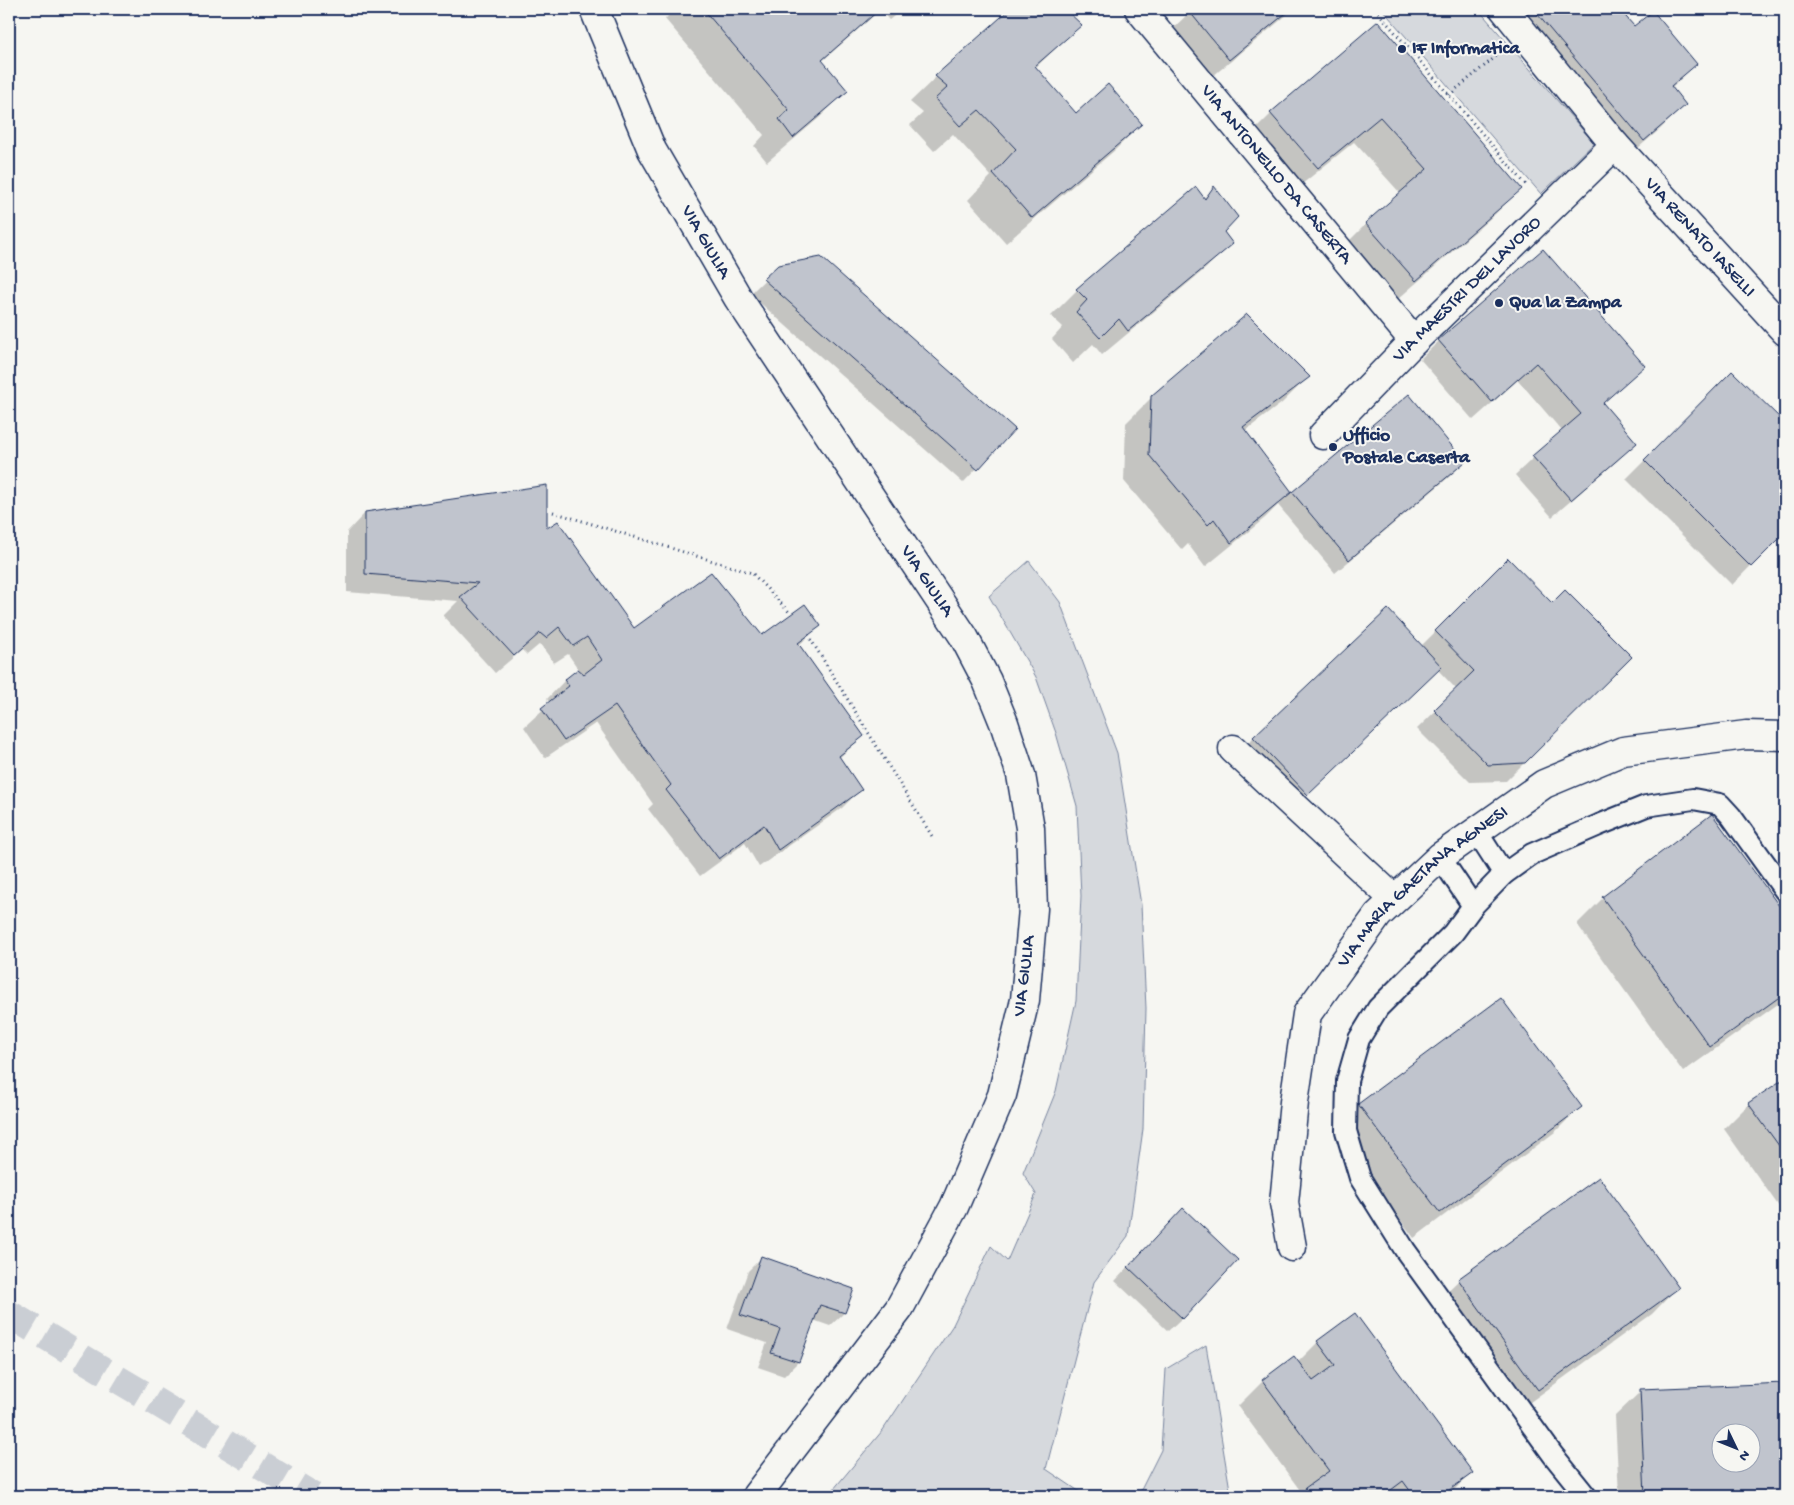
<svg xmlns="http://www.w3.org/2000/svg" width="1794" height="1505" font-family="'Gochi Hand',sans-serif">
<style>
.green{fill:#d6d9dd;stroke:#78849e}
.shadow{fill:#0003;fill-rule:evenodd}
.building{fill:#c0c4cd;stroke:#1b2f5e;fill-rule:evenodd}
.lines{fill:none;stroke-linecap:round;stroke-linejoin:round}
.trunk-tunnel{stroke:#caced4;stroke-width:28;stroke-dasharray:28 14;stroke-linecap:butt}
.service-casing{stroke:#1b2f5e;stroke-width:24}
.minor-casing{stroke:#1b2f5e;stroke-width:31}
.secondary-casing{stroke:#1b2f5e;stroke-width:31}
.path{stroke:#1b2f5e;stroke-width:3;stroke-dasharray:1 4;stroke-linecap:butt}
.service{stroke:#f6f6f2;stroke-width:20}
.minor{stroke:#f6f6f2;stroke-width:28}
.secondary{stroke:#f6f6f2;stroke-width:28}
.poi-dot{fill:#1b2f5e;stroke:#f6f6f2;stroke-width:2}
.labels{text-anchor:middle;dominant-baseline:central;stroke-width:4;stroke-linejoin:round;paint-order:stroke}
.poi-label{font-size:19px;font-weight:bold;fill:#1b2f5e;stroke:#f6f6f2;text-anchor:start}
.street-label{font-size:19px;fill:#1b2f5e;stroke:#f6f6f2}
</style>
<rect width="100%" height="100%" fill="#f6f6f2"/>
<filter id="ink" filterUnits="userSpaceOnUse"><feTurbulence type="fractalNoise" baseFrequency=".02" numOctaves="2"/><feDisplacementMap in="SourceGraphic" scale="10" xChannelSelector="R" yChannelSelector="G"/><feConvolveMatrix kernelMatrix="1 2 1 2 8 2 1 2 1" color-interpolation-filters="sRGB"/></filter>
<g filter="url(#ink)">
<g class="green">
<polygon points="1382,9 1478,9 1594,143 1541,194"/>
<polygon points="1029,561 1060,602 1117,753 1141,905 1146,1008 1143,1129 1128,1236 1094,1282 1046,1469 1086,1496 828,1496 883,1430 953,1325 991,1246 1007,1261 1036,1194 1023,1173 1056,1091 1076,1001 1081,896 1077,806 1056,733 1036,677 989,596"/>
<polygon points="1206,1345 1231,1496 1138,1496 1161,1450 1166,1369"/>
</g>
<g class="shadow">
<polygon points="675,9 903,9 889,20 880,10 821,62 846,91 820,117 767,162 754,146 764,135 665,19"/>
<polygon points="1012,9 1064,9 1080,25 1035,68 1076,115 1141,124 1115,150 1006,243 968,200 991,176 953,134 934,151 910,125 923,113 910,102 936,77"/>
<polygon points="1193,9 1294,9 1202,85 1164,37"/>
<polygon points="1486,9 1618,9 1634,28 1695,64 1671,89 1685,105 1659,130 1618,165"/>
<polygon points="1378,23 1520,189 1495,214 1390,306 1340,250 1366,224 1401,194 1354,142 1291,193 1245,140 1271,114"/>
<polygon points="1214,188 1223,231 1231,243 1205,269 1102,355 1093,344 1073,363 1052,339 1063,327 1051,316 1077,290 1195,189 1203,199"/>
<polygon points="1543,251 1644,366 1602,404 1635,442 1617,461 1552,517 1515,475 1562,431 1518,380 1473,420 1420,359 1439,341"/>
<polygon points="779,266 1014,429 963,483 750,294"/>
<polygon points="1732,373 1785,425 1785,531 1732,585 1626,479"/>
<polygon points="1308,377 1282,403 1245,431 1292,494 1409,396 1464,462 1450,476 1335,573 1278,505 1265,518 1205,567 1188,544 1182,550 1124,481 1126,423 1152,397"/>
<polygon points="365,513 546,531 634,630 762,637 820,625 798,646 863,736 839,758 860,790 842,808 759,867 745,843 700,876 648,809 653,804 596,723 545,758 524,727 550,703 547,699 565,680 579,670 568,654 554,663 540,644 527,655 522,650 495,673 443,616 458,601 347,592 347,532"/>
<polygon points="1508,560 1552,605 1630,657 1506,781 1470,782 1417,729 1457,690 1438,670 1293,807 1240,751 1254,737 1421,646"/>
<polygon points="1712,815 1785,916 1785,999 1683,1072 1577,924 1603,898"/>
<polygon points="1785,1079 1785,1215 1724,1129 1749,1104"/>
<polygon points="1359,1105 1580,1107 1555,1132 1414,1238 1334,1130"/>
<polygon points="1169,1224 1182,1318 1168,1331 1115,1281"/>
<polygon points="761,1258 844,1313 830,1326 813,1320 798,1362 784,1376 758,1367 767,1343 727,1329 748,1271"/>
<polygon points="1459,1280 1677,1288 1652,1314 1512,1415 1433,1305"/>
<polygon points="1318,1342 1471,1473 1448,1496 1299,1496 1302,1493 1238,1406 1263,1381 1297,1363"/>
<path d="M 1785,1384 L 1785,1496 L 1619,1496 L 1615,1416 L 1641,1391 ZM 1722,1432 L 1752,1432 L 1752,1462 L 1722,1462 Z"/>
</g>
<g class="building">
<polygon points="703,9 880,9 822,60 848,91 793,138 779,119 789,110"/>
<polygon points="1010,9 1065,9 1082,25 1035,66 1076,113 1108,84 1142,124 1032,218 993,174 1016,149 979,110 960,126 935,99 948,87 935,76"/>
<polygon points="1192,9 1291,9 1229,60 1189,11"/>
<polygon points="1533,9 1619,9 1634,26 1653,11 1697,64 1671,86 1686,105 1644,141"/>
<polygon points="1378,21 1522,189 1416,281 1365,223 1427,169 1380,117 1318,168 1270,113"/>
<polygon points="1214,186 1238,217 1224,232 1233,244 1128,331 1119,319 1100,338 1076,312 1087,300 1076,289 1196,187 1205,199"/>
<polygon points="1543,249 1645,366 1603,403 1637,443 1571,500 1532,456 1581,414 1536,363 1492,402 1438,340"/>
<polygon points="821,257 1015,429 978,470 763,279 778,265"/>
<polygon points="1247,314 1310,377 1243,427 1292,492 1231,543 1214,519 1208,525 1149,455 1151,396"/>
<polygon points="1732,371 1785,423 1785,533 1751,567 1644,460"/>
<polygon points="1409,394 1465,462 1349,560 1292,492"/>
<polygon points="547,485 547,528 558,521 634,628 711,572 762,635 805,604 821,626 798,643 864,736 839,756 862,790 778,850 764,825 719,859 666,790 671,785 615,706 564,741 541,708 569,686 564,680 578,669 584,674 602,660 587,637 573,646 559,627 546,638 540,633 514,656 460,597 478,583 365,574 365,512"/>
<polygon points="1508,558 1552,603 1565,590 1632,657 1525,763 1488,765 1434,710 1474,671 1435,631"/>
<polygon points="1388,609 1442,667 1308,795 1253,737"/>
<polygon points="1712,814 1785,914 1785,993 1710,1047 1602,897"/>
<polygon points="1501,998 1582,1107 1440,1213 1358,1104"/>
<polygon points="1785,1078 1785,1154 1748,1103"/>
<polygon points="1599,1177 1679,1288 1538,1390 1458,1279"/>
<polygon points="1183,1208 1238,1260 1183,1319 1128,1267"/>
<polygon points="761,1256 854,1289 845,1313 820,1305 799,1362 771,1353 780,1329 740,1315"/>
<polygon points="1355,1313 1473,1473 1441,1496 1414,1496 1403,1481 1383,1496 1310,1496 1305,1488 1329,1471 1262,1380 1294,1356 1313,1381 1335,1365 1317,1341"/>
<path d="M 1785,1383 L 1785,1496 L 1645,1496 L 1640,1389 ZM 1722,1432 L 1752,1432 L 1752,1462 L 1722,1462 Z"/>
</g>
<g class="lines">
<polyline class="trunk-tunnel" points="9,1314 313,1496"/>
<defs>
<g id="service">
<polyline points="1477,832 1504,874"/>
<polyline points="1440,857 1473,906"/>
<polyline points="1586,1496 1553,1455 1405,1250 1360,1178 1346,1131 1347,1081 1359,1039 1378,1008 1453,933 1473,906 1504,874 1532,854 1599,825 1646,806 1693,799 1720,804 1731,816 1785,891"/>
</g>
<g id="minor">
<path id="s1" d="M 1139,9 L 1414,341"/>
<path id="s2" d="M 1504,9 L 1615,145 L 1785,331"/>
<path id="s3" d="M 1323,435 L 1414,341 L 1615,145"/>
<polyline points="1233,749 1394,899"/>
<path id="s4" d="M 1292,1247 L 1284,1203 L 1294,1102 L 1307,1014 L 1378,915 L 1440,857 L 1544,784 L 1623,751 L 1746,735 L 1785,736"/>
</g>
<g id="secondary">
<path id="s5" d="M 594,9 L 652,150 L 738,298 L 964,637 L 987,681 L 1004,723 L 1021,775 L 1030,828 L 1033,909 L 1025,1000 L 1002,1095 L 954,1207 L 899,1309 L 756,1496"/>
</g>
</defs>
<use href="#service" class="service-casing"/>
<use href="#minor" class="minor-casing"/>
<use href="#secondary" class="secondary-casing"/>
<g class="path">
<polyline points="1375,9 1528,187"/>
<polyline points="1449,95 1499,54"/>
<polyline points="553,512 752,573 791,614"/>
<polyline points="808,635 932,836"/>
</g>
<use href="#service" class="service"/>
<use href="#minor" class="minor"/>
<use href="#secondary" class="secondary"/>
</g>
</g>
<g class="poi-dot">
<circle cx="1402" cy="49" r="5"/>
<circle cx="1499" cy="303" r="5"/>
<circle cx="1333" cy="447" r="5"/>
</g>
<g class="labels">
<g class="poi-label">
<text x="1412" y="49">IF Informatica</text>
<text x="1509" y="303">Qua la Zampa</text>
<text x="1343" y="436">Ufficio<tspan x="1343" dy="22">Postale Caserta</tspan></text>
</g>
<g class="street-label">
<text stroke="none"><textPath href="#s1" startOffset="215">VIA ANTONELLO DA CASERTA</textPath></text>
<text stroke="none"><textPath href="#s2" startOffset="301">VIA RENATO IASELLI</textPath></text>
<text stroke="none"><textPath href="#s5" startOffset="259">VIA GIULIA</textPath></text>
<text stroke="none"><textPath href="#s3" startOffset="205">VIA MAESTRI DEL LAVORO</textPath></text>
<text stroke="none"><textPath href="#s5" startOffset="664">VIA GIULIA</textPath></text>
<text stroke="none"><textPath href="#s4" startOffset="409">VIA MARIA GAETANA AGNESI</textPath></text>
<text transform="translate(1025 976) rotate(-83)">VIA GIULIA</text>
</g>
</g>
<rect width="1794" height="1505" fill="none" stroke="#f6f6f2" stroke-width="30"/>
<rect x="15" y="15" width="1764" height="1475" fill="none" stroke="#1b2f5e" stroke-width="2" filter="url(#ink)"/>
<g transform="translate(1736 1448) rotate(133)"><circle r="24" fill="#f6f6f2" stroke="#9ea6b7"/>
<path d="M0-4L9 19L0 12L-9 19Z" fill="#1b2f5e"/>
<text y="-8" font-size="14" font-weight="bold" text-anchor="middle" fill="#1b2f5e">N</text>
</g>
</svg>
